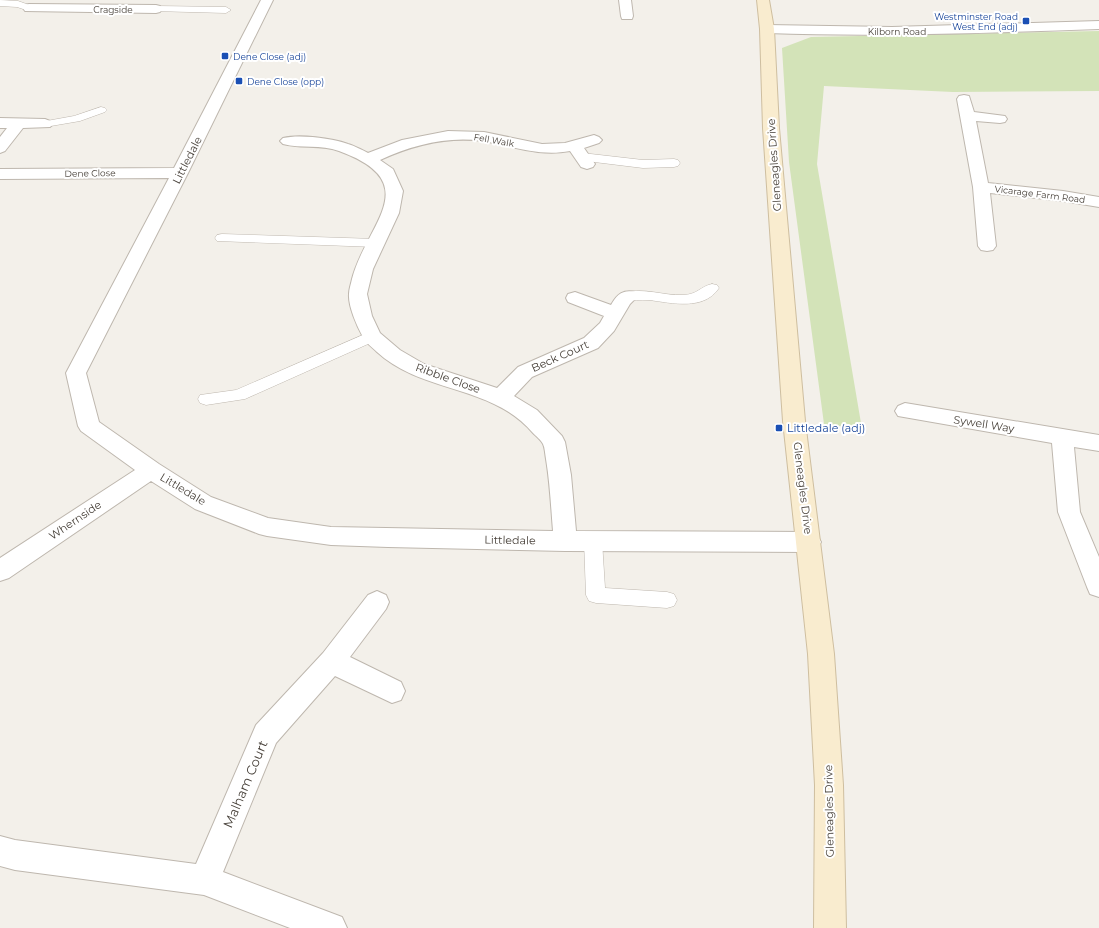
<svg xmlns="http://www.w3.org/2000/svg" width="1099" height="928" font-family="Montserrat,sans-serif">
<style>
.green{fill:#d3e3b8}
.lines{fill:none;stroke-linecap:round;stroke-linejoin:round}
.lane-casing{stroke:#beb7ae;stroke-width:1}
.street-casing{stroke:#beb7ae;stroke-width:2}
.secondary-casing{stroke:#cebe9f;stroke-width:2}
.lane{fill:#fff;fill-rule:evenodd}
.street{fill:#fff;fill-rule:evenodd}
.secondary{fill:#f9eccf;fill-rule:evenodd}
.transit-dot{fill:#1a4fb4;stroke:#fff;stroke-width:1.5}
.labels{text-anchor:middle;dominant-baseline:central;stroke-width:4;stroke-linejoin:round;paint-order:stroke}
.far-street-label{font-size:9px;fill:#474039;stroke:#fff}
.far-transit-label{font-size:9px;fill:#164399;stroke:#fff;text-anchor:start}
.street-label{font-size:11px;fill:#474039;stroke:#fff}
.transit-label{font-size:11px;fill:#164399;stroke:#fff;text-anchor:start}
.near-street-label{font-size:13px;fill:#474039;stroke:#fff}
</style>
<rect width="100%" height="100%" fill="#f3f0ea"/>
<polygon class="green" points="1099,31 1099,91 953,92 824,86 817,164 862,429 824,424 789,162 782,48 811,37"/>
<g class="lines">
<defs>
<g id="lane">
<polygon points="0,0 18,1 32,6 34,8 29,11 17,7 0,6"/>
<polygon points="156,6 226,7 231,10 226,13 153,11 151,9"/>
<polygon points="101,107 105,108 107,110 105,112 80,121 45,127 41,126 39,124 41,122 74,116"/>
<polygon points="582,153 643,160 674,159 678,160 680,163 678,166 674,167 643,168 578,160 576,157 578,154"/>
<polygon points="222,234 376,239 381,240 383,243 381,246 376,247 217,241 215,238 217,235"/>
<path d="M 712,284 L 717,285 L 719,288 C 704,311 672,303 649,300 C 641,300 632,301 624,299 L 622,296 L 624,293 C 644,287 663,296 683,295 C 697,295 701,286 712,284 Z"/>
<polygon points="372,331 377,332 379,336 377,340 245,399 206,405 200,403 198,399 200,395 236,390"/>
<polygon points="593,534 599,536 602,541 605,588 667,592 674,594 677,600 674,606 667,608 596,603 589,601 586,595 584,541 587,536"/>
</g>
<g id="street">
<path d="M 261,0 L 273,0 L 188,173 L 86,373 L 99,422 L 159,464 L 211,497 L 268,518 L 331,527 L 553,531 C 551,507 550,483 546,459 C 545,454 545,448 543,444 C 541,440 536,436 533,433 C 491,384 423,394 377,352 C 372,347 366,343 363,337 C 357,326 348,306 349,294 C 349,289 351,284 352,279 C 366,224 427,183 339,151 C 321,144 301,149 283,144 L 280,141 L 283,138 C 299,134 332,138 348,144 C 355,146 362,150 368,153 L 402,140 L 448,131 L 484,132 L 542,144 L 565,143 L 594,135 L 599,137 L 602,140 L 599,143 L 584,148 L 595,164 L 593,167 L 587,169 L 581,167 L 570,151 C 539,157 513,146 483,141 C 447,136 413,145 380,160 L 393,169 L 403,191 L 399,213 L 373,269 L 367,294 L 372,316 L 380,333 L 400,350 L 424,364 L 497,388 L 518,367 L 584,338 L 600,323 L 604,316 L 568,302 L 566,298 L 568,294 L 575,292 L 611,305 C 617,294 623,289 636,292 L 638,296 L 630,304 L 614,331 L 598,348 L 532,377 L 514,396 L 537,410 L 562,436 L 565,442 L 571,475 L 576,531 L 809,532 L 817,535 L 821,542 L 817,549 L 809,552 L 565,551 L 388,547 L 331,545 L 267,536 L 259,534 L 195,509 L 151,481 L 9,578 L 0,581 L 0,558 L 135,470 L 81,431 L 78,426 L 66,373 L 169,178 L 0,179 L 0,169 L 174,168 Z"/>
<polygon points="619,0 631,0 633,16 632,19 622,19 621,16"/>
<polygon points="29,4 156,5 160,6 162,9 160,12 156,13 25,11 23,8 25,5"/>
<path d="M 1099,21 L 1099,29 C 988,33 878,37 767,33 L 762,32 L 760,29 L 762,26 L 767,25 L 892,27 Z"/>
<polygon points="964,95 969,96 974,112 1005,116 1007,119 1005,122 1000,123 976,121 988,183 1063,191 1099,197 1099,207 1063,201 990,193 996,246 993,250 987,251 981,250 978,246 973,187 957,99 959,96"/>
<polygon points="0,118 45,119 50,121 53,124 50,127 23,128 5,151 0,153 0,137 7,128 0,128"/>
<polygon points="905,403 1099,435 1099,451 1074,447 1080,512 1099,557 1099,597 1090,594 1087,587 1058,512 1052,443 898,416 895,411 898,406"/>
<polygon points="377,591 386,595 389,602 386,609 350,657 401,682 405,691 401,700 392,703 335,676 276,743 223,872 342,917 347,928 290,928 204,895 15,870 0,866 0,836 15,840 196,864 256,725 323,653 368,595"/>
</g>
<polygon id="secondary" points="757,0 769,0 774,29 779,128 805,421 834,654 843,785 846,928 814,928 815,785 808,654 783,421 763,128 760,29"/>
</defs>
<use href="#lane" class="lane-casing"/>
<use href="#street" class="street-casing"/>
<use href="#secondary" class="secondary-casing"/>
<use href="#lane" class="lane"/>
<use href="#street" class="street"/>
<use href="#secondary" class="secondary"/>
</g>
<g class="transit-dot">
<rect x="1022" y="17" width="8" height="8" rx="2"/>
<rect x="221" y="52" width="8" height="8" rx="2"/>
<rect x="235" y="77" width="8" height="8" rx="2"/>
<rect x="775" y="424" width="8" height="8" rx="2"/>
</g>
<g class="labels">
<g class="far-street-label">
<text x="113" y="9">Cragside</text>
<text x="897" y="31">Kilborn Road</text>
<text transform="translate(494 140) rotate(10)">Fell Walk</text>
<text transform="translate(90 173) rotate(-1)">Dene Close</text>
<text transform="translate(1040 194) rotate(7)">Vicarage Farm Road</text>
</g>
<g class="far-transit-label">
<text x="1018" y="16" text-anchor="end">Westminster Road<tspan x="1018" dy="10">West End (adj)</tspan></text>
<text x="233" y="56">Dene Close (adj)</text>
<text x="247" y="81">Dene Close (opp)</text>
</g>
<g class="street-label">
<text transform="translate(187 160) rotate(-63)">Littledale</text>
<text transform="translate(774 165) rotate(-94)">Gleneagles Drive</text>
<text transform="translate(560 356) rotate(-24)">Beck Court</text>
<text transform="translate(448 378) rotate(20)">Ribble Close</text>
<text transform="translate(984 424) rotate(9)">Sywell Way</text>
<text transform="translate(803 488) rotate(83)">Gleneagles Drive</text>
<text transform="translate(183 489) rotate(31)">Littledale</text>
<text transform="translate(75 520) rotate(-34)">Whernside</text>
<text transform="translate(510 540) rotate(1)">Littledale</text>
<text transform="translate(829 811) rotate(-91)">Gleneagles Drive</text>
</g>
<g class="transit-label">
<text x="787" y="428">Littledale (adj)</text>
</g>
<g class="near-street-label">
<text transform="translate(245 784) rotate(-67)">Malham Court</text>
</g>
</g>
</svg>
